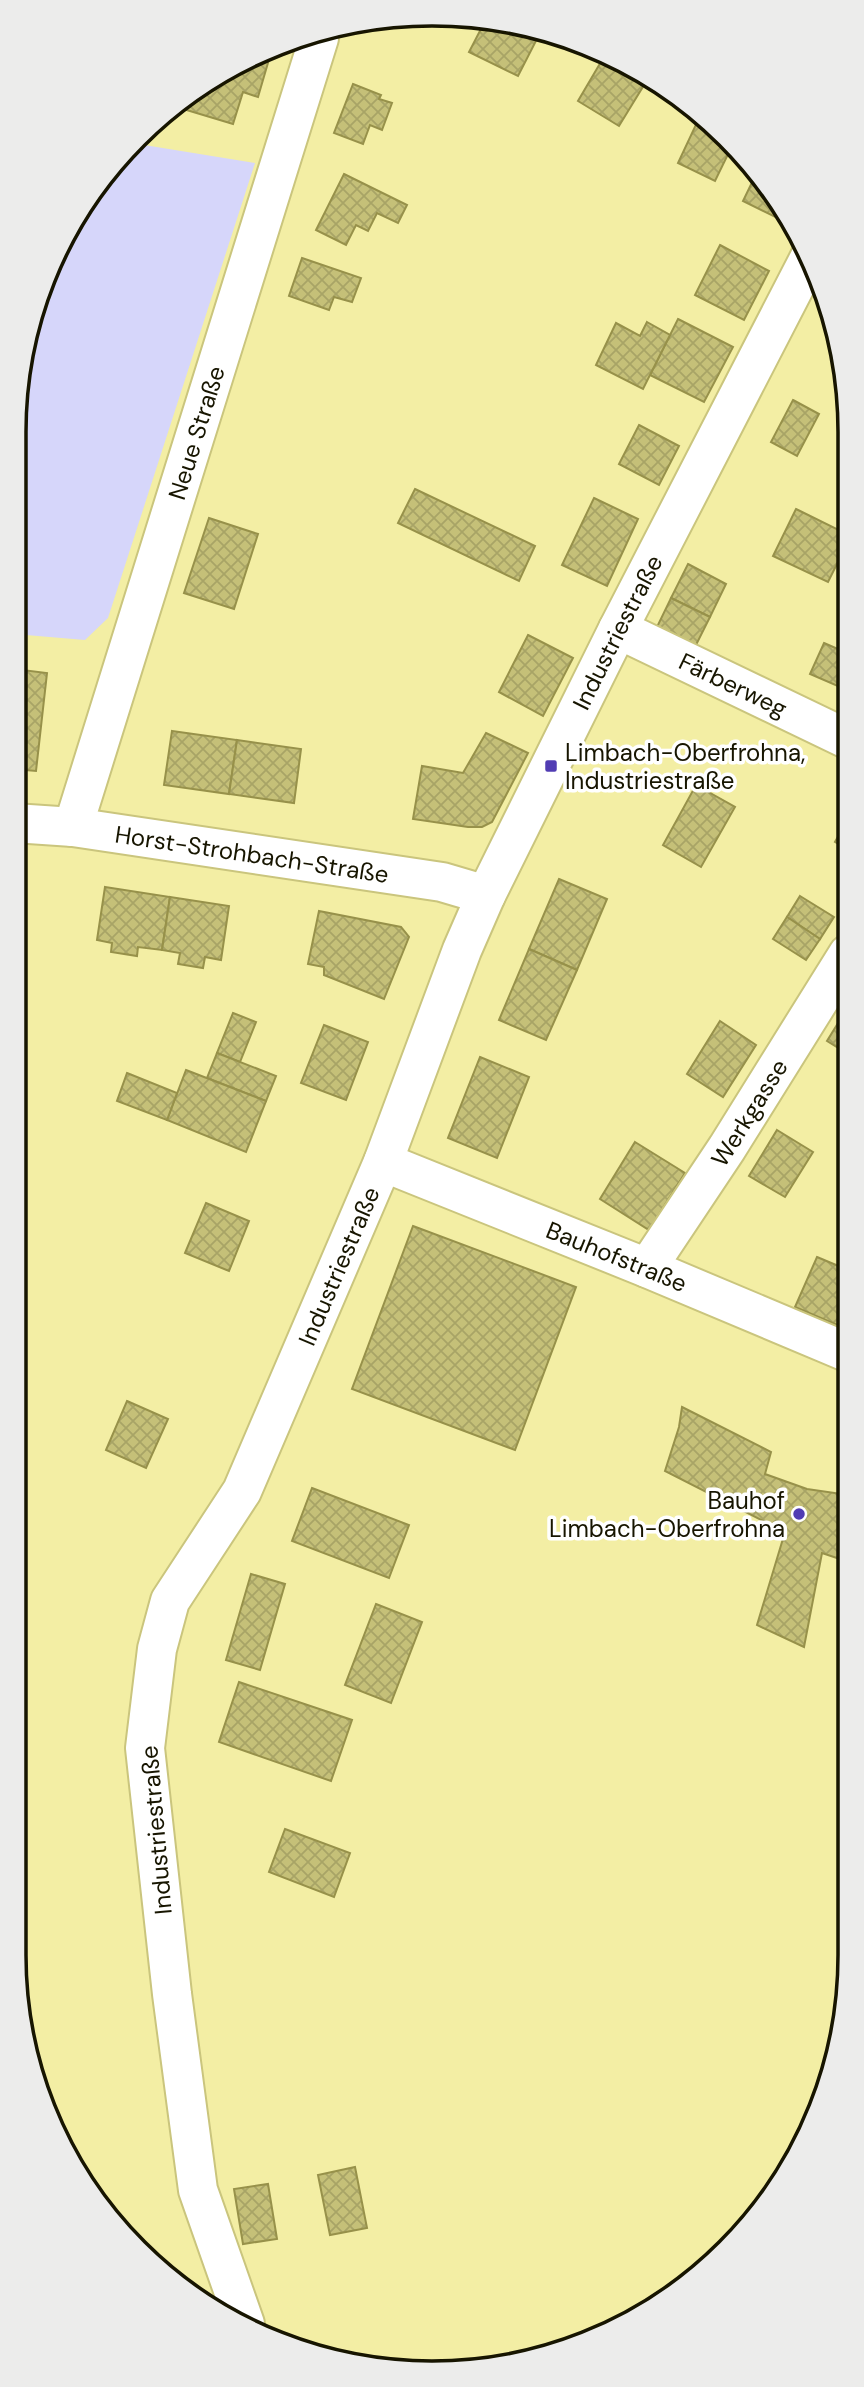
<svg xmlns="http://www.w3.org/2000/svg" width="864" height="2387" font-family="'DM Sans',sans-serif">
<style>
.garden{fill:#d6d6fa}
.building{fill:url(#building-cross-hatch);stroke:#97914a;stroke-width:2}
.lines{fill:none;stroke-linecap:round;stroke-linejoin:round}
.minor-casing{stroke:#cac57d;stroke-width:42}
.minor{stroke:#fff;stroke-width:38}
.poi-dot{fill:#513cb3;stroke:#fff;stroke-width:2.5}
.labels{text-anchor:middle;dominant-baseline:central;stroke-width:7;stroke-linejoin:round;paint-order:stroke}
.street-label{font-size:24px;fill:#171500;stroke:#fff}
.poi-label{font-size:24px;fill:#171500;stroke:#fff;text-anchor:start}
.rim{fill:none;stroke:#171500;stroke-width:3.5}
</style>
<defs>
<pattern id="building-cross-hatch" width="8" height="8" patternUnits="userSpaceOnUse" patternTransform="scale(1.75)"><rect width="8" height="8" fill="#c5c078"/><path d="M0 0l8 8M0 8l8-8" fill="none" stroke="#a8a466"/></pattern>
</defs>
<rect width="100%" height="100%" fill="#f3eea4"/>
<polygon class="garden" points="138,144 255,163 108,618 85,640 14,634 14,432 28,323 101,177"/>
<g class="building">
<polygon points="483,25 528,28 540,33 518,76 469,52"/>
<polygon points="267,55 270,56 258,97 243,92 233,124 180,108 223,70"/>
<polygon points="602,60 644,85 619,126 578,101"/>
<polygon points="353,84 381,95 379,99 392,103 382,130 370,125 363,144 334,133"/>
<polygon points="700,116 733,144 715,181 678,163"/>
<polygon points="757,172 791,223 790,224 743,201"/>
<polygon points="344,174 407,205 398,223 377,213 368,231 356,225 346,245 316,230"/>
<polygon points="720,245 769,271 744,320 695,295"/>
<polygon points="302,258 361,278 352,302 334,297 329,310 289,296"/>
<polygon points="678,319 733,347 704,402 650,375"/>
<polygon points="647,322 670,335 643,389 596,365 616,323 640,336"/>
<polygon points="793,400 819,414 797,456 771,442"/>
<polygon points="639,425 679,446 659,485 619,464"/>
<polygon points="415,489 535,546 519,581 398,523"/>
<polygon points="594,498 638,519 607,586 562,565"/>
<polygon points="796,509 847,534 847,544 828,582 773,556"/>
<polygon points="209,518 258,534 234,609 184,593"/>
<polygon points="688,564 726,584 710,617 671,598"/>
<polygon points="671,598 710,617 694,649 656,629"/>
<polygon points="528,635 573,658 543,716 499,692"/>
<polygon points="824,643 847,653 847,690 810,674"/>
<polygon points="14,669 47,673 36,771 14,769"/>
<polygon points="172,731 237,740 229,794 164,785"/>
<polygon points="486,733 528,753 492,822 482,827 468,827 413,819 422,766 463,773"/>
<polygon points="237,740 301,749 294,803 229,794"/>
<polygon points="696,785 735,807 701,867 663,845"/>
<polygon points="847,821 847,849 835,842"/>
<polygon points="559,879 607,899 577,970 529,949"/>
<polygon points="105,887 170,897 162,950 138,947 137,956 111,952 112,943 97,940"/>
<polygon points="800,896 834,917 820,939 787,917"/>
<polygon points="170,897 229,906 221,960 205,957 203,968 178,964 180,953 162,950"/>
<polygon points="319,911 401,927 409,937 384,999 324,975 324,967 308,964"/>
<polygon points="787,917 820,939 806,960 773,939"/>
<polygon points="529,949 577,970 546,1040 499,1020"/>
<polygon points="848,1007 848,1025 840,1020"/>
<polygon points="233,1013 256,1022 240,1062 217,1053"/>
<polygon points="840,1020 848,1025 848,1054 827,1041"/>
<polygon points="720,1021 756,1045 723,1097 687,1074"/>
<polygon points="324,1025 368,1042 346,1100 301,1083"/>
<polygon points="217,1053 276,1076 266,1101 207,1078"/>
<polygon points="480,1057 529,1077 497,1158 448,1138"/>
<polygon points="186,1070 266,1101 246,1152 167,1120"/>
<polygon points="127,1073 177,1093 167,1120 117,1101"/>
<polygon points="777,1130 813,1152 785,1197 749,1176"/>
<polygon points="635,1142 685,1173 649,1230 600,1199"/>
<polygon points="206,1203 249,1221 229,1271 185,1253"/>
<polygon points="413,1226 576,1287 515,1450 352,1389"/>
<polygon points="817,1257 848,1270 849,1330 795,1307"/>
<polygon points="127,1401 168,1419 146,1468 106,1450"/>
<polygon points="682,1407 771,1452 765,1474 807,1489 849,1495 849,1562 822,1553 804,1647 757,1625 785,1532 665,1471 679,1427"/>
<polygon points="312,1488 409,1525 389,1578 292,1541"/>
<polygon points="251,1574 285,1584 260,1670 226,1660"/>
<polygon points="376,1604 422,1622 391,1703 345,1685"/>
<polygon points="239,1682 352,1720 331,1781 219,1742"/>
<polygon points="285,1829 350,1853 334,1897 269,1872"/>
<polygon points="355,2167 367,2228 330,2235 318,2175"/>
<polygon points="268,2184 277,2239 243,2244 234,2189"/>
</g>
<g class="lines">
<defs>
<g id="minor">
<path id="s1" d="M 618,629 L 847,739"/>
<path id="s2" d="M 14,823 L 73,827 L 442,882 L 486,895"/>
<path id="s3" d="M 73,827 L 319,38"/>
<path id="s4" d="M 383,1162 L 647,1268 L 849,1353"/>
<path id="s5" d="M 647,1268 L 727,1148 L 848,954"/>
<path id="s6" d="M 245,2324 L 198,2190 L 172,1994 L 145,1748 L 157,1649 L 170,1601 L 242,1491 L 383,1162 L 462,950 L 486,895 L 618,629 L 810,257"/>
</g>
</defs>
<use href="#minor" class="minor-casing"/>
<use href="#minor" class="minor"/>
</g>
<g class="poi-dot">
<rect x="544" y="759" width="14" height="14" rx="3.5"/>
<circle cx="799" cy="1514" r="7"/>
</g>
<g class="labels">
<g class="street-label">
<text stroke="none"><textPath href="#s3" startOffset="413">Neue Straße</textPath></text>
<text stroke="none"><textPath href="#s6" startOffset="1806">Industriestraße</textPath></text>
<text stroke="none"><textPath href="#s1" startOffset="128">Färberweg</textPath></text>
<text stroke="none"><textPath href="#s2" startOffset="240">Horst-Strohbach-Straße</textPath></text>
<text stroke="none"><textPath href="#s5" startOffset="186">Werkgasse</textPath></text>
<text stroke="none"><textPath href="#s4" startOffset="252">Bauhofstraße</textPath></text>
<text stroke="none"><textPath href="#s6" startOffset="1113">Industriestraße</textPath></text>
<text transform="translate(156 1830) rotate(-95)">Industriestraße</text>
</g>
<g class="poi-label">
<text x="565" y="752">Limbach-Oberfrohna,<tspan x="565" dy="28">Industriestraße</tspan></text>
<text x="785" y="1500" text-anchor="end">Bauhof<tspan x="785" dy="28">Limbach-Oberfrohna</tspan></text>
</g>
</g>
<path d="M0 0H864V2387H0ZM432 26H432A406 406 0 0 1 838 432V1955A406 406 0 0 1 432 2361H432A406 406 0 0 1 26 1955V432A406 406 0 0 1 432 26Z" fill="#ececeb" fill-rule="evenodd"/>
<path class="rim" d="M432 26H432A406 406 0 0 1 838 432V1955A406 406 0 0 1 432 2361H432A406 406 0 0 1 26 1955V432A406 406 0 0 1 432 26Z"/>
</svg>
